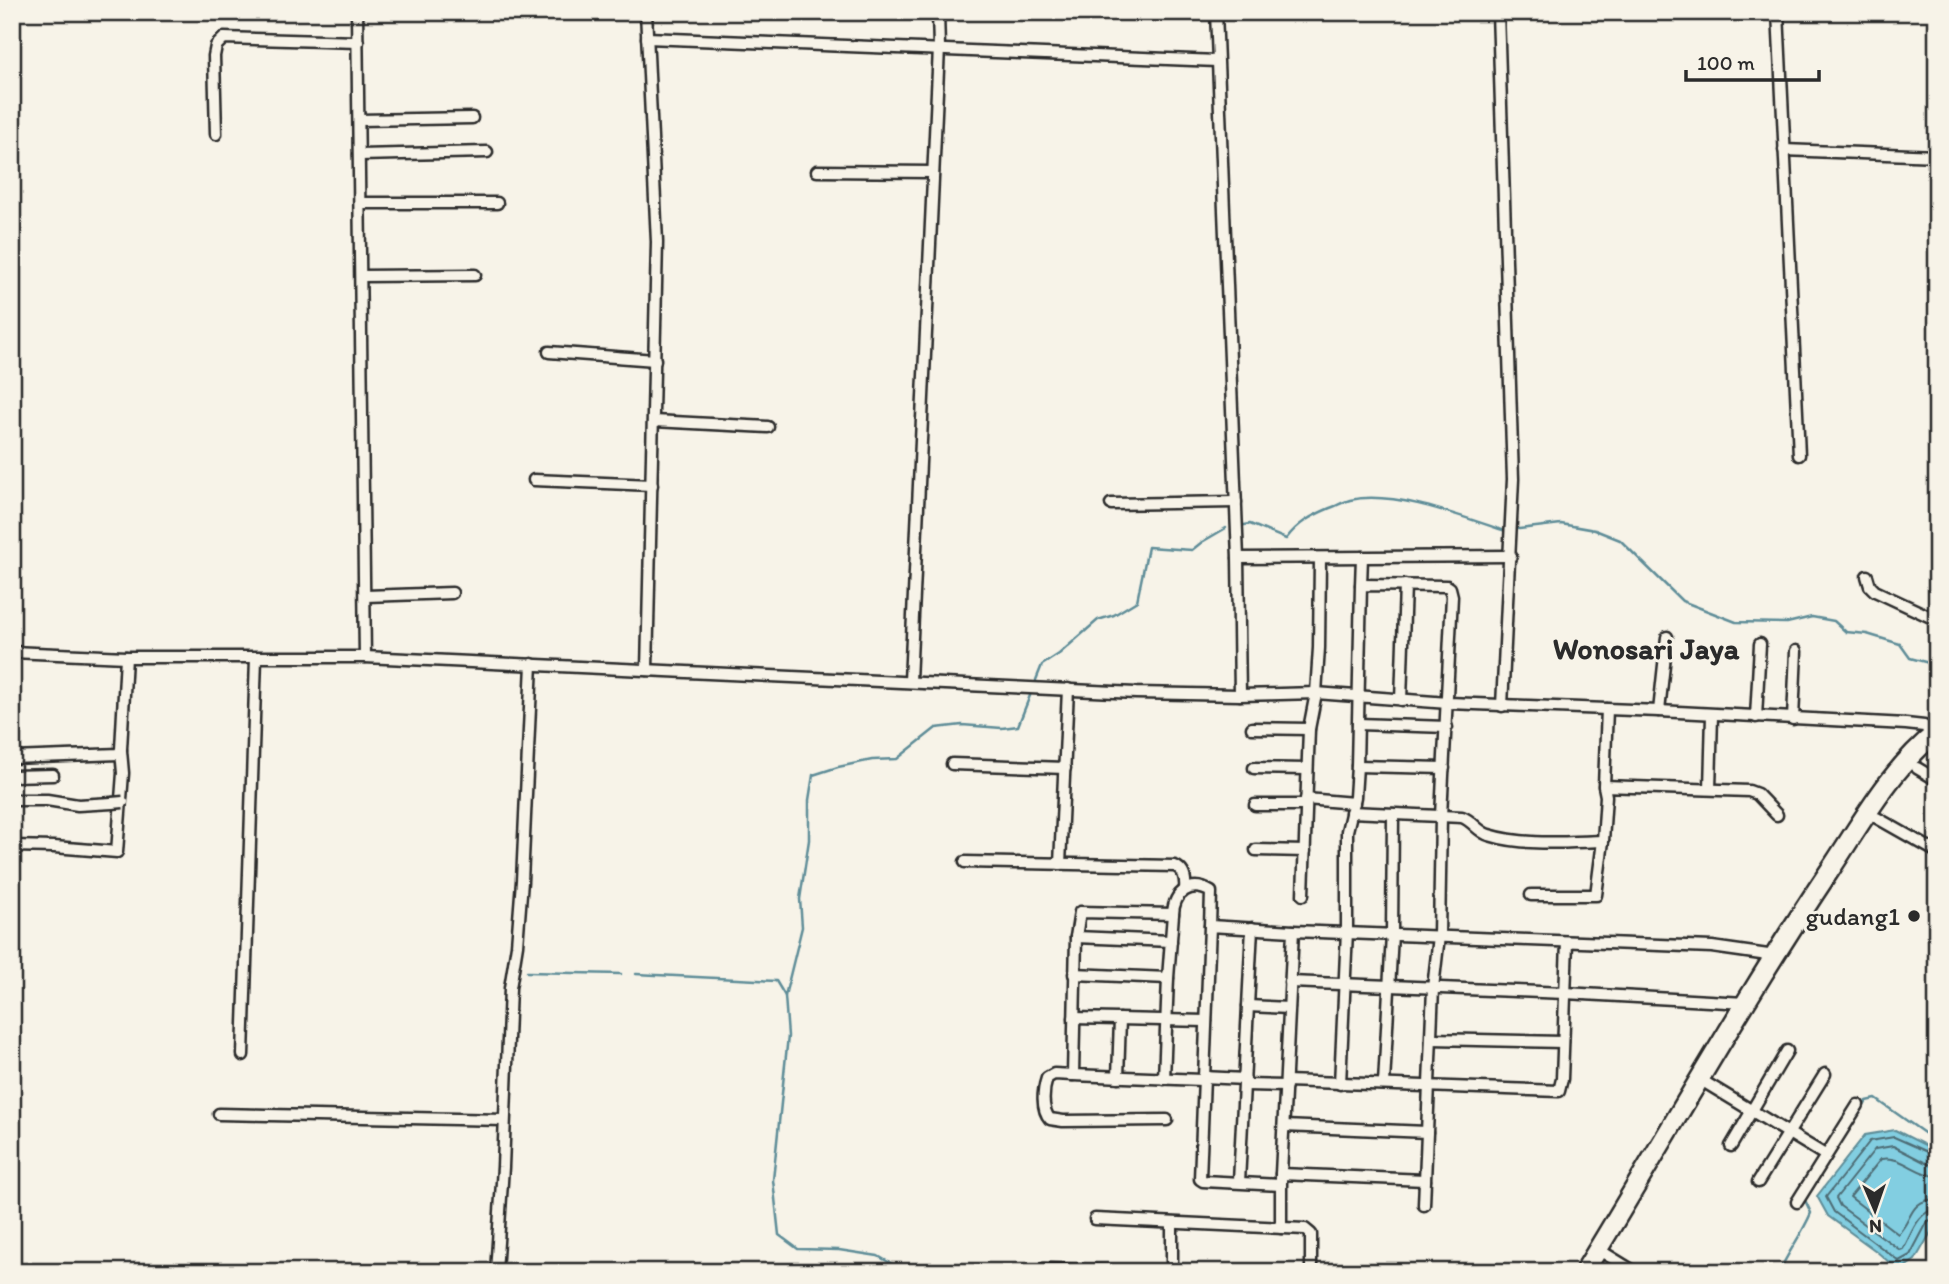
<svg xmlns="http://www.w3.org/2000/svg" width="1949" height="1284" font-family="Itim,sans-serif">
<style>
.water{fill:#82cee1;stroke:#5f8d98;stroke-width:2}
.lines{fill:none;stroke-linecap:round;stroke-linejoin:round}
.shore{stroke:#4e6c74;stroke-width:2}
.stream{stroke:#5f8d98;stroke-width:2.5}
.street-casing{stroke:#2b2b2b;stroke-width:15}
.highway-casing{stroke:#2b2b2b;stroke-width:23}
.street{stroke:#f7f3e8;stroke-width:10}
.highway{stroke:#f7f3e8;stroke-width:18}
.street-bridge-casing{stroke:#2b2b2b;stroke-width:15;stroke-linecap:butt}
.street-bridge{stroke:#f7f3e8;stroke-width:10}
.poi-dot{fill:#2b2b2b;stroke:#f7f3e8;stroke-width:2.5}
.labels{text-anchor:middle;dominant-baseline:central;stroke-width:6;stroke-linejoin:round;paint-order:stroke}
.poi-label{font-size:26px;fill:#2b2b2b;stroke:#f7f3e8;text-anchor:end}
.quarter-label{font-size:30px;font-weight:bold;fill:#2b2b2b;stroke:#f7f3e8}
</style>
<rect width="100%" height="100%" fill="#f7f3e8"/>
<filter id="ink" filterUnits="userSpaceOnUse"><feTurbulence type="fractalNoise" baseFrequency=".0143" numOctaves="2"/><feDisplacementMap in="SourceGraphic" scale="14" xChannelSelector="R" yChannelSelector="G"/><feConvolveMatrix kernelMatrix="1 2 1 2 8 2 1 2 1" color-interpolation-filters="sRGB"/></filter>
<g filter="url(#ink)">
<polygon class="water" points="1895,1130 1937,1151 1937,1222 1915,1260 1902,1269 1896,1268 1876,1251 1828,1216 1817,1196 1865,1135"/>
<g class="lines">
<g class="shore">
<polyline points="1937,1156 1894,1137 1870,1141 1826,1197 1834,1212 1899,1261 1910,1255 1928,1221 1937,1218"/>
<path d="M 1937,1165 L 1928,1164 L 1893,1146 L 1875,1149 L 1836,1198 L 1840,1206 L 1900,1250 L 1903,1249 C 1912,1234 1917,1211 1937,1209"/>
<path d="M 1937,1176 C 1916,1175 1902,1155 1881,1159 L 1850,1197 L 1898,1234 C 1913,1220 1908,1200 1937,1199"/>
</g>
<g class="stream">
<path d="M 1239,526 L 1250,524 L 1286,539 C 1298,523 1311,516 1330,508 C 1336,506 1343,502 1350,500 C 1394,490 1463,517 1505,531"/>
<polyline points="1519,529 1561,524 1595,530 1620,540 1682,601 1736,622 1787,623 1812,617 1834,621 1846,632 1867,634 1900,644 1910,658 1929,663 1937,661"/>
<polyline points="1036,680 1042,665 1059,654 1098,620 1114,615 1137,601 1148,547 1192,550 1202,542 1226,528"/>
<polyline points="527,972 621,974"/>
<polyline points="636,974 776,981 785,996 788,1036 773,1180 779,1235 798,1249 839,1250 878,1256 906,1272"/>
<polyline points="785,996 802,927 800,899 809,840 809,800 813,775 838,767 872,760 897,759 936,728 962,725 1002,728 1018,726 1031,693"/>
<path d="M 1779,1272 C 1789,1251 1802,1234 1811,1213 L 1805,1200 L 1867,1101 L 1876,1099 L 1937,1142"/>
</g>
<defs>
<g id="street">
<polyline points="357,12 365,657"/>
<polyline points="646,12 657,242 647,670"/>
<polyline points="1216,12 1238,558 1240,695"/>
<polyline points="1498,12 1513,479 1502,706"/>
<polyline points="1778,12 1799,455"/>
<polyline points="647,38 1217,61"/>
<polyline points="359,120 472,118"/>
<polyline points="216,134 214,56 216,46 224,38 358,42"/>
<polyline points="1784,150 1937,156"/>
<polyline points="359,155 487,152"/>
<polyline points="817,171 933,172"/>
<polyline points="361,203 497,203"/>
<polyline points="362,276 475,275"/>
<polyline points="549,352 655,360"/>
<polyline points="654,421 768,427"/>
<polyline points="534,480 652,485"/>
<polyline points="1111,504 1236,502"/>
<polyline points="1238,558 1511,556"/>
<polyline points="1867,576 1870,586 1875,591 1937,620"/>
<polyline points="1361,585 1362,557"/>
<polyline points="366,596 452,593"/>
<polyline points="12,652 126,657 365,657 1136,693 1240,695 1316,693 1448,703 1659,711 1906,724 1924,726 1933,734"/>
<polyline points="910,681 939,48 938,12"/>
<polyline points="1401,700 1405,585"/>
<polyline points="1659,711 1667,637"/>
<polyline points="1756,717 1760,644"/>
<polyline points="1793,719 1796,651"/>
<polyline points="1358,724 1447,727"/>
<polyline points="1252,728 1309,729"/>
<polyline points="12,758 119,754 121,749 126,657"/>
<polyline points="952,764 1065,768"/>
<polyline points="1357,766 1444,768"/>
<polyline points="1254,768 1307,769"/>
<polyline points="1917,768 1937,780"/>
<polyline points="12,776 53,775"/>
<polyline points="1604,786 1607,709"/>
<polyline points="1710,789 1712,715"/>
<polyline points="1306,799 1354,803"/>
<polyline points="12,800 47,800 78,805 112,803"/>
<polyline points="1255,805 1306,805"/>
<path d="M 1351,812 L 1462,817 C 1473,821 1478,832 1489,835 C 1524,846 1566,842 1603,841 L 1596,895 L 1531,895"/>
<polyline points="1877,818 1937,852"/>
<polyline points="1603,841 1606,796 1604,786 1749,791 1757,794 1777,815"/>
<polyline points="12,846 54,847 117,852 123,773 121,751"/>
<polyline points="1256,850 1305,851"/>
<path d="M 965,862 L 1175,866 C 1184,870 1186,879 1185,889"/>
<polyline points="1060,864 1068,689"/>
<polyline points="1303,895 1309,729 1316,693 1319,648 1320,558"/>
<polyline points="1293,931 1712,947 1775,956"/>
<polyline points="1076,937 1171,941"/>
<polyline points="1074,974 1168,978 1173,914"/>
<polyline points="1290,982 1565,993 1745,1003"/>
<polyline points="1248,1006 1289,1008"/>
<polyline points="1074,1018 1206,1021"/>
<polyline points="1432,1039 1563,1042"/>
<polyline points="243,1055 256,658"/>
<path d="M 1073,1075 L 1054,1074 L 1047,1078 C 1043,1090 1041,1109 1050,1119 L 1063,1121 L 1167,1120"/>
<polyline points="1118,1077 1120,1019"/>
<polyline points="1203,1077 1245,1079"/>
<polyline points="1164,1079 1168,978"/>
<path d="M 1202,1080 L 1073,1075 L 1076,937 L 1080,912 L 1173,914 C 1174,892 1191,880 1211,892 L 1210,926"/>
<polyline points="1286,1081 1559,1091 1562,1079 1567,942"/>
<polyline points="1706,1083 1825,1155"/>
<polyline points="1340,1084 1347,931 1347,831 1355,797 1357,766 1361,585 1447,586 1450,588 1452,596 1441,816 1439,936 1433,988 1424,1205"/>
<polyline points="1384,1084 1392,934 1393,814"/>
<polyline points="1245,1085 1286,1086"/>
<polyline points="219,1114 504,1120"/>
<polyline points="1284,1126 1427,1132"/>
<polyline points="1731,1146 1787,1051"/>
<polyline points="1281,1174 1425,1180"/>
<polyline points="1239,1182 1252,928"/>
<polyline points="1758,1182 1825,1074"/>
<polyline points="1281,1185 1203,1181 1200,1179 1210,926 1293,931 1281,1174 1281,1228"/>
<polyline points="1797,1202 1858,1105"/>
<polyline points="1095,1219 1305,1229 1311,1234 1311,1272"/>
<polyline points="1172,1223 1172,1272"/>
<polyline points="1604,1253 1635,1272"/>
<polyline points="1044,1269 1130,1272"/>
<polyline points="496,1272 503,1167 510,988 517,945 522,881 532,664"/>
</g>
<path id="highway" d="M 1584,1272 C 1666,1138 1743,1000 1830,870 C 1862,822 1891,768 1937,732"/>
</defs>
<use href="#street" class="street-casing"/>
<use href="#highway" class="highway-casing"/>
<use href="#street" class="street"/>
<use href="#highway" class="highway"/>
<defs>
<polyline id="street-bridge" points="112,803 123,802"/>
</defs>
<use href="#street-bridge" class="street-bridge-casing"/>
<use href="#street-bridge" class="street-bridge"/>
</g>
</g>
<circle class="poi-dot" cx="1914" cy="916" r="7"/>
<g class="labels">
<g class="poi-label">
<text x="1900" y="916">gudang1</text>
</g>
<g class="quarter-label">
<text x="1646" y="648">Wonosari Jaya</text>
</g>
</g>
<rect width="1949" height="1284" fill="none" stroke="#f7f3e8" stroke-width="42"/>
<rect x="21" y="21" width="1907" height="1242" fill="none" stroke="#2b2b2b" stroke-width="2.5" filter="url(#ink)"/>
<g transform="translate(1875 1210) rotate(178)" stroke="#f7f3e8" stroke-width="5" paint-order="stroke">
<path d="M0-5L12 26L0 18L-12 26Z" fill="#2b2b2b"/>
<text y="-10" font-size="19" font-weight="bold" text-anchor="middle" fill="#2b2b2b">N</text>
</g>
<path d="M1686 70v10h133v-10" fill="none" stroke="#2b2b2b" stroke-width="3.5"/>
<text x="1697" y="70" font-size="21" fill="#2b2b2b" stroke="#f7f3e8" stroke-width="5" paint-order="stroke">100 m</text>
</svg>
